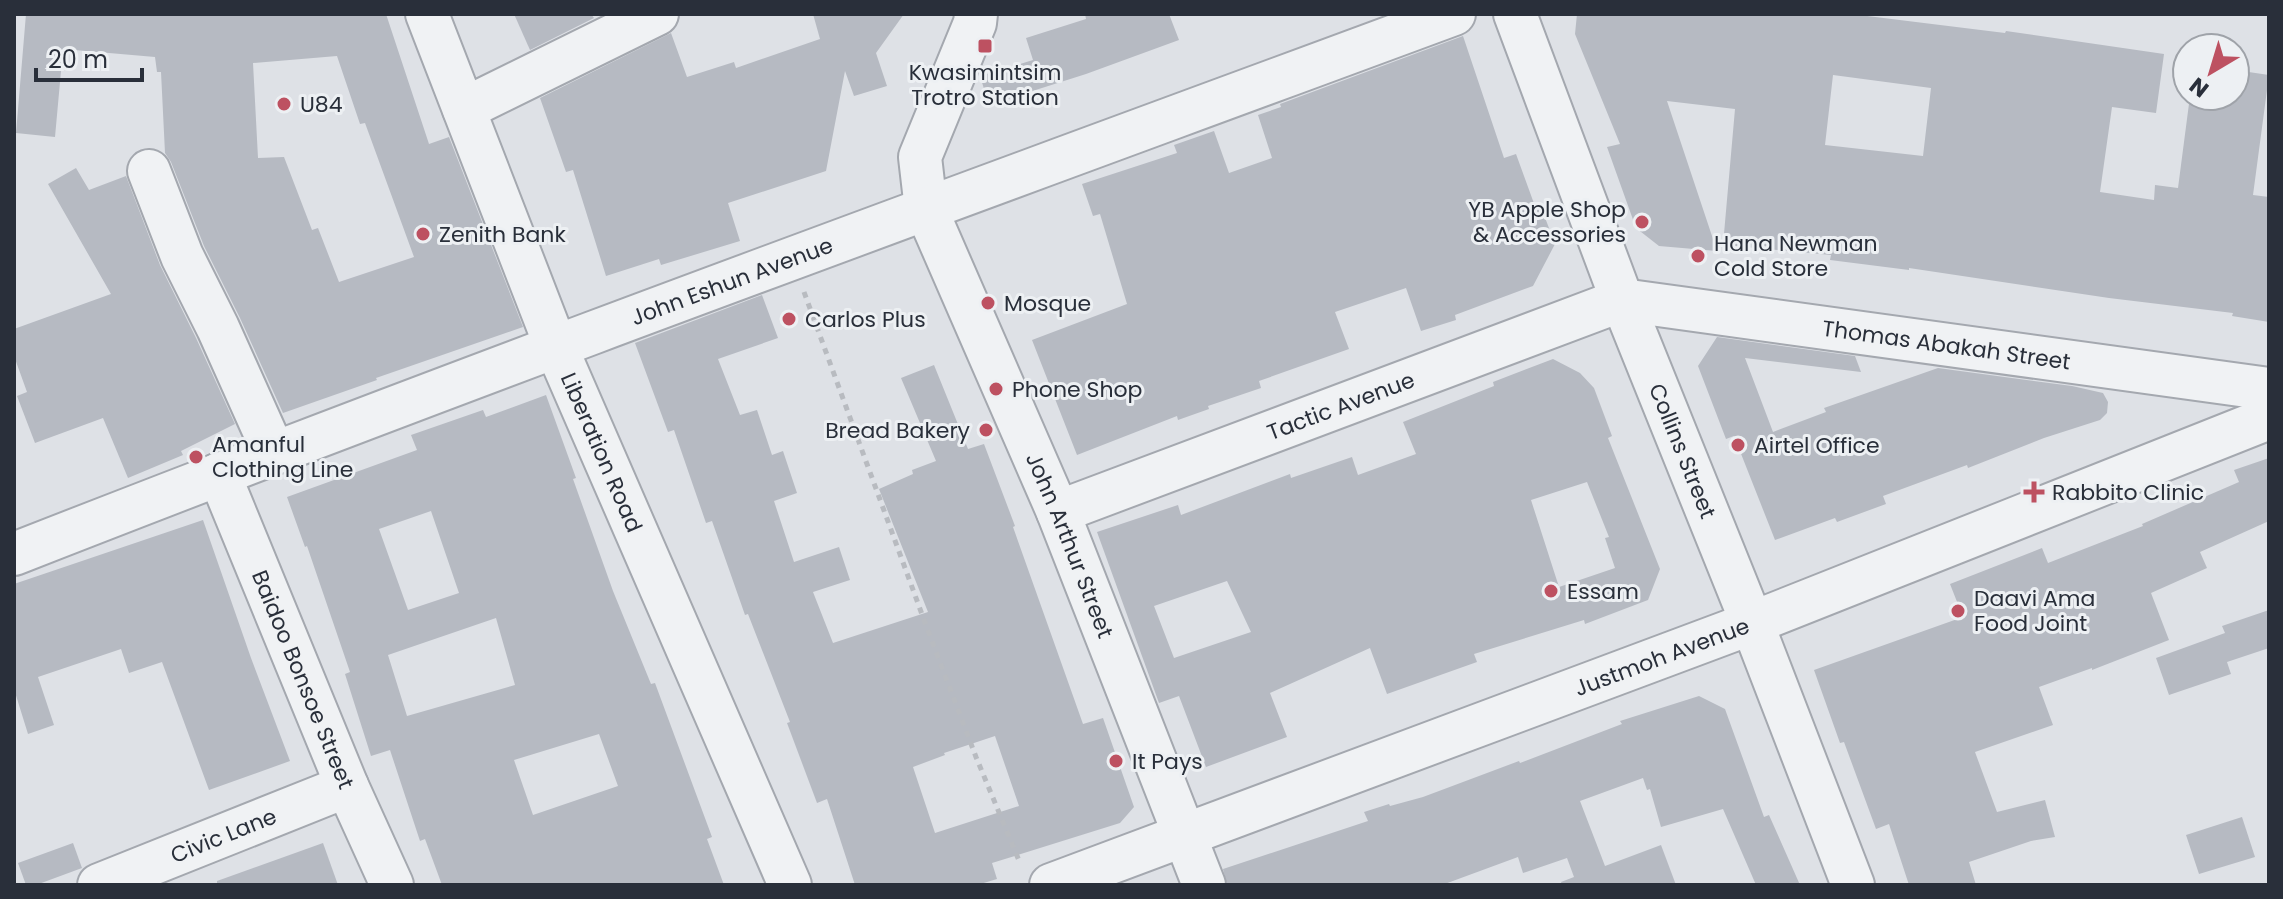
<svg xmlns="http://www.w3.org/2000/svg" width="2283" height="899" font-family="Poppins,sans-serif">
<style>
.building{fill:#b6bac2;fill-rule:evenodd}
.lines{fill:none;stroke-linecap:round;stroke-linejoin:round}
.minor-casing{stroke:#a4a8af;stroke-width:46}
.path{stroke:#b8bbc0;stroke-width:5;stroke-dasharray:6 6;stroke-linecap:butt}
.minor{stroke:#f0f2f4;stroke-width:42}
.poi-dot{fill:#bd5161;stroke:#edf0f3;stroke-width:3}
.labels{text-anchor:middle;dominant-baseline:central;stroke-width:6;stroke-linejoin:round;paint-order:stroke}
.poi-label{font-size:22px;fill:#292f3a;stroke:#edf0f3;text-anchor:start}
.street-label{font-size:22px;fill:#292f3a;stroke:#edf0f3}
</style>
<rect width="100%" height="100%" fill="#dee1e6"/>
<g class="building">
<path d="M 26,14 L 386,14 L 429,144 L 449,137 L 523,327 L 376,378 L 377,380 L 283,413 L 240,318 L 204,246 L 171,162 L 165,153 L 161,72 L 157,72 L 155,57 L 63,49 L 55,137 L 16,133 ZM 337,56 L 360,124 L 365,123 L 414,257 L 339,282 L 318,228 L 312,230 L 284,157 L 258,158 L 253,63 Z"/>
<polygon points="514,14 591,14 594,18 530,50"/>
<polygon points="813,14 904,14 876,53 887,86 854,96 845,71 826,171 728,203 740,241 661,265 659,259 606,276 573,170 566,172 540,98 671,33 687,77 734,62 736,68 820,39"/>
<polygon points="1085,14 1169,14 1179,40 1086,74 989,105 980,76 1033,60 1026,38 1086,19"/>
<path d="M 1577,14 L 1851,14 L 2005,33 L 2006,31 L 2164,54 L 2156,113 L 2112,107 L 2100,192 L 2154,200 L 2155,185 L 2178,188 L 2190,96 L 2235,96 L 2235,70 L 2269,75 L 2253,195 L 2269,197 L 2269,322 L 2232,316 L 2233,313 L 2109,298 L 1909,268 L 1909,270 L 1830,260 L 1831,255 L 1723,245 L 1735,109 L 1667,101 L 1717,251 L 1659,246 L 1636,228 L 1607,147 L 1620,144 L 1575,34 ZM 1833,75 L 1931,88 L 1923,156 L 1825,145 Z"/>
<polygon points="1463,36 1504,158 1516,154 1536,209 1541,207 1555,244 1533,286 1455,315 1456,320 1421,331 1406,288 1335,312 1349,349 1259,381 1261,388 1208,406 1209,409 1178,420 1177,416 1077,455 1032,340 1127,304 1100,214 1093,216 1082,184 1177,153 1174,145 1214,131 1229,173 1272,158 1258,115 1281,107 1280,104"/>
<polygon points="76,168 89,190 126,176 160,265 196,338 235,424 181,451 183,455 128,478 103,418 35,443 17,396 27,392 14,356 14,329 111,294 48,184"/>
<path d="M 762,295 L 778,338 L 718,359 L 740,415 L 757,410 L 772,455 L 783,451 L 797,493 L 774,501 L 794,562 L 839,547 L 850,580 L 813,592 L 833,643 L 928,612 L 879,489 L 913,474 L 912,470 L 936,461 L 901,378 L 934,365 L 968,449 L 984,444 L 1015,526 L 1013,527 L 1083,724 L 1103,718 L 1134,807 L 1120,823 L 992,863 L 997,879 L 977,885 L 855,885 L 827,799 L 817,803 L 787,723 L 790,722 L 748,614 L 745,615 L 712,521 L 706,523 L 674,430 L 668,432 L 635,343 ZM 995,736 L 1019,806 L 935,833 L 913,767 L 945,755 L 944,753 Z"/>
<polygon points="1717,337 1855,356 1861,372 1745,358 1773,432 1826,412 1824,408 1938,368 2072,386 2103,393 2108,402 2107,413 2100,420 2044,438 1968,468 1967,465 1883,496 1886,504 1837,522 1835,518 1775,540 1734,436 1726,439 1698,366"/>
<path d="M 1553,359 L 1580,373 L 1594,388 L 1612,436 L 1608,438 L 1660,569 L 1648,600 L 1585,624 L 1584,620 L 1474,654 L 1477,662 L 1387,694 L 1370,648 L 1270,693 L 1287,737 L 1206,767 L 1179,696 L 1159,703 L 1097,532 L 1178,505 L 1181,515 L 1290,474 L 1291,478 L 1352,457 L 1358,475 L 1416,454 L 1403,422 L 1494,386 L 1493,382 ZM 1587,482 L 1609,537 L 1605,538 L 1615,568 L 1559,587 L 1531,500 ZM 1227,581 L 1251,632 L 1174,658 L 1154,606 Z"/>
<path d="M 546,395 L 576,478 L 573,479 L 613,591 L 651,684 L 655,683 L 712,837 L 707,839 L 724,885 L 442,885 L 425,839 L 420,841 L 390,750 L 371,756 L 345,674 L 350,672 L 307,546 L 305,547 L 287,497 L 417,450 L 411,435 L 483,410 L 486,417 ZM 431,511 L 459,593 L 408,610 L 379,529 ZM 496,618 L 515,685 L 407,716 L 388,655 ZM 599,734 L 618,786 L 533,815 L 514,760 Z"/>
<polygon points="2269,458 2269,521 2200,552 2207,568 2151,593 2169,640 2092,670 2092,668 2039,687 2053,725 1975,752 1997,812 2045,800 2055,837 2031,841 1969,862 1976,885 1909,885 1889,824 1876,829 1844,742 1840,743 1814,670 1963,617 1950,584 2042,548 2048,563 2143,526 2142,524 2239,482 2234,470"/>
<polygon points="203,520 251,658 290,761 209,790 162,662 129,673 121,649 38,677 54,725 28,734 14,689 14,584"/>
<polygon points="2269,610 2269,648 2227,662 2231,674 2169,695 2156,658 2225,633 2222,626"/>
<polygon points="1699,696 1725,709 1764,817 1769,815 1800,885 1756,885 1723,809 1661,827 1650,789 1647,790 1643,778 1580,801 1605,866 1661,845 1676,885 1562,885 1561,882 1574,877 1567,858 1523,873 1518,857 1442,885 1227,885 1223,869 1368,821 1364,812 1389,804 1390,806 1423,797 1519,761 1520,763 1622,724 1620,721"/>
<polygon points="2242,817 2255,857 2199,874 2186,835"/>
<polygon points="73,843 82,868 36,885 26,885 18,863"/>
<polygon points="323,843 338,885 217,885 217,881"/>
</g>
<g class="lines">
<defs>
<g id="minor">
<path id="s1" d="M 427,14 L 556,347 L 790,885"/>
<path id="s2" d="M 976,14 L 975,23 L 920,157 L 926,209 L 1058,512 L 1204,885"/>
<path id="s3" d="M 1515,14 L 1622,300 L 1752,623 L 1853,885"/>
<polyline points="464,109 657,14"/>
<polyline points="149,171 182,256 218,328 274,453"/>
<path id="s4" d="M 219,474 L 347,786 L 392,885"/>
<path id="s5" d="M 1058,512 L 1622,300 L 2269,389"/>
<path id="s6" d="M 14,554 C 491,367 973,192 1454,14"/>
<path id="s7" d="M 99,885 L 347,786"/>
<path id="s8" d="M 1051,885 L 1752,623 L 2269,418"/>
</g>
</defs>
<use href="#minor" class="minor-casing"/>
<polyline class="path" points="804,292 927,628 976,757 1020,863"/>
<use href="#minor" class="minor"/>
</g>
<g class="poi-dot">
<rect x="977" y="38" width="16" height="16" rx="4"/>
<circle cx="284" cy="104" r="8"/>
<circle cx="1642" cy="222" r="8"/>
<circle cx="423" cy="234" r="8"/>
<circle cx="1698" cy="256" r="8"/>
<circle cx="988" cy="303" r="8"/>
<circle cx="789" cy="319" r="8"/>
<circle cx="996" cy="389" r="8"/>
<circle cx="986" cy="430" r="8"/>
<circle cx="1738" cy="445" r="8"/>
<circle cx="196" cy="457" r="8"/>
<path d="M2030 480h8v8h8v8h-8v8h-8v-8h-8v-8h8z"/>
<circle cx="1551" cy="591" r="8"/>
<circle cx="1958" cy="611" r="8"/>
<circle cx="1116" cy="761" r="8"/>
</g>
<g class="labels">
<g class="poi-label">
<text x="985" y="72" text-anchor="middle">Kwasimintsim<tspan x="985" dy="25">Trotro Station</tspan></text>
<text x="300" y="104">U84</text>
<text x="1626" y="209" text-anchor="end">YB Apple Shop<tspan x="1626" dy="25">&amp; Accessories</tspan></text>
<text x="439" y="234">Zenith Bank</text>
<text x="1714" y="243">Hana Newman<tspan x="1714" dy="25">Cold Store</tspan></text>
<text x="1004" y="303">Mosque</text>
<text x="805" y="319">Carlos Plus</text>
<text x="1012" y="389">Phone Shop</text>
<text x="970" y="430" text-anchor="end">Bread Bakery</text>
<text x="212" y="444">Amanful<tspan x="212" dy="25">Clothing Line</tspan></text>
<text x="1754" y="445">Airtel Office</text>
<text x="2052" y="492">Rabbito Clinic</text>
<text x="1567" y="591">Essam</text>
<text x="1974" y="598">Daavi Ama<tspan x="1974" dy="25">Food Joint</tspan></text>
<text x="1132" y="761">It Pays</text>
</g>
<g class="street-label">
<text stroke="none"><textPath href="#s6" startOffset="768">John Eshun Avenue</textPath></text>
<text stroke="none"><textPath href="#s5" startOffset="930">Thomas Abakah Street</textPath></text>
<text stroke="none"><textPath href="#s5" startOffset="302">Tactic Avenue</textPath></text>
<text stroke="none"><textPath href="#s3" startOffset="468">Collins Street</textPath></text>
<text stroke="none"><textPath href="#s1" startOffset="472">Liberation Road</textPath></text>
<text stroke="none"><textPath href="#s2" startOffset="572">John Arthur Street</textPath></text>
<text stroke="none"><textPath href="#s8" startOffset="652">Justmoh Avenue</textPath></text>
<text stroke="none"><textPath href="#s4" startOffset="222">Baidoo Bonsoe Street</textPath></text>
<text stroke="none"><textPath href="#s7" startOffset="134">Civic Lane</textPath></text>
</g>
</g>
<rect width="2283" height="899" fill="none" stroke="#292f3a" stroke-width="32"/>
<g transform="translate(2211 72) rotate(218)"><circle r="38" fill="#edf0f3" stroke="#9fa3a9" stroke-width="2"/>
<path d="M0-6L14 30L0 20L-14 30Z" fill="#bd5161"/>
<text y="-12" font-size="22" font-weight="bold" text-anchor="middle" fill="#292f3a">N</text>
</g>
<path d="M36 68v12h106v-12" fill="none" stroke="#292f3a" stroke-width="4"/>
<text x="48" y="68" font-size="24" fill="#292f3a" stroke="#edf0f3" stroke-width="6" paint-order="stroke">20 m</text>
</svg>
